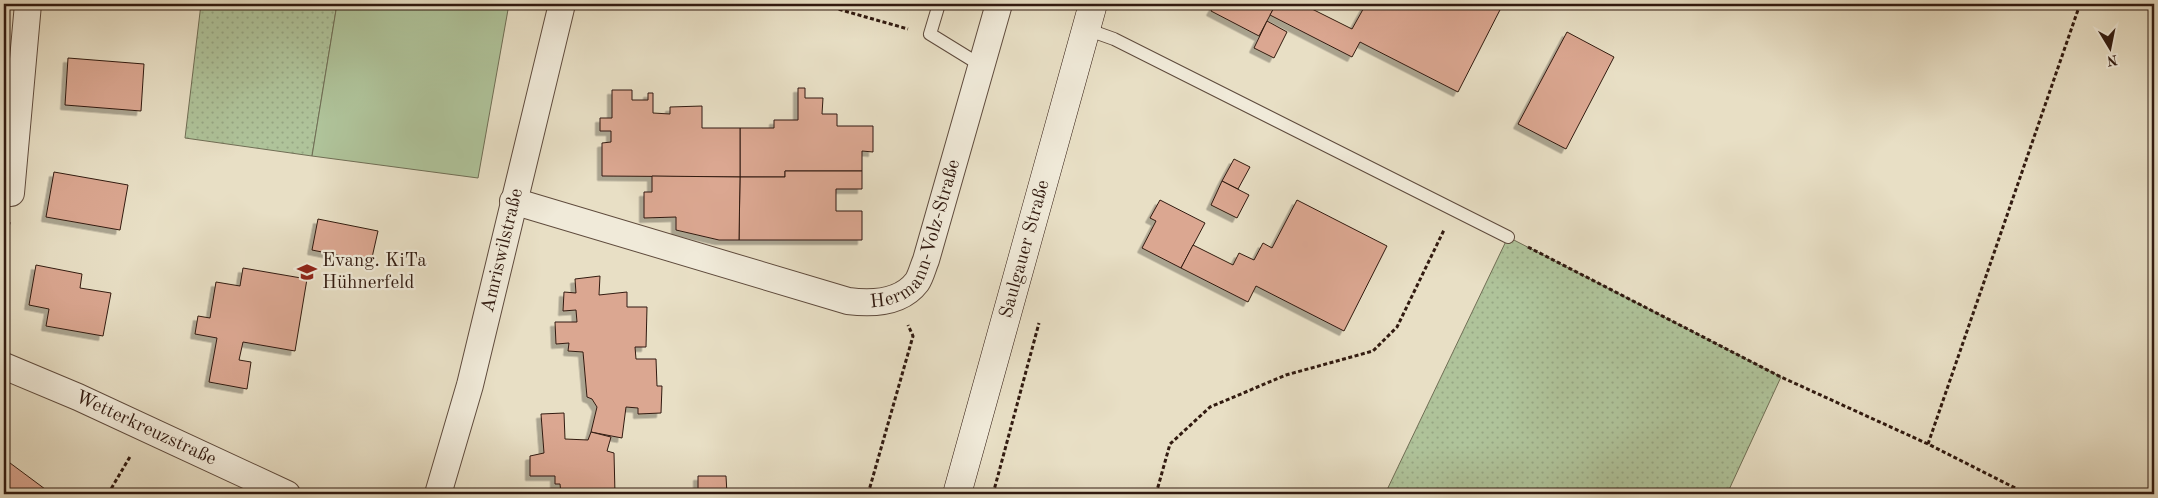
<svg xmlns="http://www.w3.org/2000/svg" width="2158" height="498" font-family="'Old Standard TT',serif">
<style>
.grass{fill:url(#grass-dots);stroke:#706e55}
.pitch{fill:#afc39a;stroke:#706e55}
.building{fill:#dba791;stroke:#311a10;filter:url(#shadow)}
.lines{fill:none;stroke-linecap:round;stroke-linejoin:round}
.lane-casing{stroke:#5f4b3d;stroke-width:14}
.street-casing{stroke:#5f4b3d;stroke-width:28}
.secondary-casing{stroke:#311a10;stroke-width:29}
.path{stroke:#311a10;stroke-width:3;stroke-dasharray:4 2.5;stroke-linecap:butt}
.lane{stroke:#f0ead9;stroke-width:12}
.street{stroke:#f0ead9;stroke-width:26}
.secondary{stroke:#f0ead9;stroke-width:28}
.labels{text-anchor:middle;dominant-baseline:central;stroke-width:4.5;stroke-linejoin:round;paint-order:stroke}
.street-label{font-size:19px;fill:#311a10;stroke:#f0ead9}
.poi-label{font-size:19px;fill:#311a10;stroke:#f0ead9;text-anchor:start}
</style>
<defs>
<pattern id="grass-dots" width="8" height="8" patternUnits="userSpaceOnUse" patternTransform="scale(1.25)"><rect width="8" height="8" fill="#afc39a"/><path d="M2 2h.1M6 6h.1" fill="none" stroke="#97a784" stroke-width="1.8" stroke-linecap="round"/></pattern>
<filter id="shadow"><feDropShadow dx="-4.5" dy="4.5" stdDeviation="0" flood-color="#0004"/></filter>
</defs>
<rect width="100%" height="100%" fill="#e8dfc5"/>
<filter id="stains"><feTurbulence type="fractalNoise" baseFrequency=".004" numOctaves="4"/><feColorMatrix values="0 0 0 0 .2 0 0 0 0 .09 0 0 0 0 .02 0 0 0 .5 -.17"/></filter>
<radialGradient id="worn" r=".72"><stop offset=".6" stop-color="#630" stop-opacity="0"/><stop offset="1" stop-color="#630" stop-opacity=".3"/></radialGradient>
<g class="grass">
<polygon points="201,4 337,4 312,156 185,138"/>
<polygon points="1508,237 1781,377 1727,494 1385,494"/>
</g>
<polygon class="pitch" points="337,4 509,4 478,178 312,156"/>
<g class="building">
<polygon points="1215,4 1276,4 1259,36 1211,11"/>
<polygon points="1276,4 1302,4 1352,29 1366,4 1378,6 1379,4 1503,4 1458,92 1360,42 1352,57 1270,15"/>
<polygon points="1267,21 1287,32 1274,58 1254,48"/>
<polygon points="1567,32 1614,57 1566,149 1518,124"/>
<polygon points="68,58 144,64 141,111 65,105"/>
<polygon points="798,88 805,88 805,98 823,98 822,114 837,114 837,126 873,126 873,152 862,151 862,171 785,171 785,177 740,177 740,128 774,128 774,120 798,120"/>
<polygon points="612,90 632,90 632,100 648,100 648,93 653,93 653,113 670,114 670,107 702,106 702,128 740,128 740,177 602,176 602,143 611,142 611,131 600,131 600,118 612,118"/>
<polygon points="1234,159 1250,167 1238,189 1222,181"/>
<polygon points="785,171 862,171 862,189 836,189 836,211 862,211 862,240 739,240 740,177 785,177"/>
<polygon points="54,172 128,185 120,230 46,217"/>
<polygon points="652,176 740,177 739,240 719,240 676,230 676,217 644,218 644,192 652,192"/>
<polygon points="1222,181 1249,195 1237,218 1211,205"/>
<polygon points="1160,200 1205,223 1181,268 1142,248 1156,221 1150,218"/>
<polygon points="1297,200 1387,246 1344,331 1256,286 1248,302 1181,268 1193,245 1233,265 1239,253 1254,260 1263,243 1272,248"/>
<polygon points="318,219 378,231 371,262 312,250"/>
<polygon points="36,265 82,274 80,288 111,293 103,336 46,326 49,309 29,305"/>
<polygon points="243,268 307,279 295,351 243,342 239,360 251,362 247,389 209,382 217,338 195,334 198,316 210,318 216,282 240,286"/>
<polygon points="600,276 599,295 627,292 627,307 647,307 646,347 635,347 636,359 656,359 657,386 662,386 661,413 638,414 638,408 626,407 622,438 591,432 597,407 592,399 587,397 583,352 568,351 569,343 556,344 555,322 577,322 576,310 563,311 564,292 576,293 575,279"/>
<polygon points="564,413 565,439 588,440 591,432 611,437 607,451 614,453 615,494 656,494 561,494 560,484 555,484 555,476 530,476 530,456 544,453 541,414"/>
<polygon points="6,460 45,489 41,494 4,494 4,463"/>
<polygon points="698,476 726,476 727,494 656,494 698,492"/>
</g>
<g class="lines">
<defs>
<g id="lane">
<polyline points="939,4 930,34 982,66"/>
<polyline points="1086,29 1114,39 1508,237"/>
</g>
<g id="street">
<polyline points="11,193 28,4"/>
<path id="s1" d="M 513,201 L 848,301 C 871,304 901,303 917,282 C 921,276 923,267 926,260 L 999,4"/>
<path id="s2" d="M 4,366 L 78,397 L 287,494"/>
<path id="s3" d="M 438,494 L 470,385 L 562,4"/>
</g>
<g id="secondary">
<path id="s4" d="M 957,494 L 1093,4"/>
</g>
</defs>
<use href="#lane" class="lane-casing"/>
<use href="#street" class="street-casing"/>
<use href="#secondary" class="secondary-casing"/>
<g class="path">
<polyline points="820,4 908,29"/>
<polyline points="1528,247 1781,377 1928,444 2027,494"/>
<polyline points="4,263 9,222"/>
<polyline points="1928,444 2080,4"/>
<polyline points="108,494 131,455"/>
<polyline points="868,494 913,336 908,325"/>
<polyline points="993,494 1039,323"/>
<polyline points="1156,494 1170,444 1210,407 1286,375 1373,351 1397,327 1444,230"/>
</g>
<use href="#lane" class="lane"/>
<use href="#street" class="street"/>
<use href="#secondary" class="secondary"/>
</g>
<defs>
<symbol id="school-bare" viewBox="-9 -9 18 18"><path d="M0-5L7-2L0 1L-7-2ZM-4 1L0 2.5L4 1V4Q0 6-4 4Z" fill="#8f2418" stroke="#f0ead9" stroke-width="2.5" paint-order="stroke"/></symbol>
</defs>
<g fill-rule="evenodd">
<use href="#school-bare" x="293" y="258" width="28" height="28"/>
</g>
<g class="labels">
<g class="street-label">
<text stroke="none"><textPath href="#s1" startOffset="462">Hermann-Volz-Straße</textPath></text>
<text stroke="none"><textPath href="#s3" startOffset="252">Amriswilstraße</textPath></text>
<text stroke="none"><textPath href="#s4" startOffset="254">Saulgauer Straße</textPath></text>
<text stroke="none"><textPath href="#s2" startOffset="155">Wetterkreuzstraße</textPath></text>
</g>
<g class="poi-label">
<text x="322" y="261">Evang. KiTa<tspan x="322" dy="22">Hühnerfeld</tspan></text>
</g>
</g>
<rect width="2158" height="498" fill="none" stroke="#e8dfc5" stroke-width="20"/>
<rect x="5" y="5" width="2148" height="488" fill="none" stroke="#311a10" stroke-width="2.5"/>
<rect x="10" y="10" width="2138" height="478" fill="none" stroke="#311a10"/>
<g transform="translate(2110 48) rotate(170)" stroke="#f0ead9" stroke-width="4" paint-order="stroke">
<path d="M0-4L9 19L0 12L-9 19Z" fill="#311a10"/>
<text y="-8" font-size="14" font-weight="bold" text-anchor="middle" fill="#311a10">N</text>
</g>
<rect width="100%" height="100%" filter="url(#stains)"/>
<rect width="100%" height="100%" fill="url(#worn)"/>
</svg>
